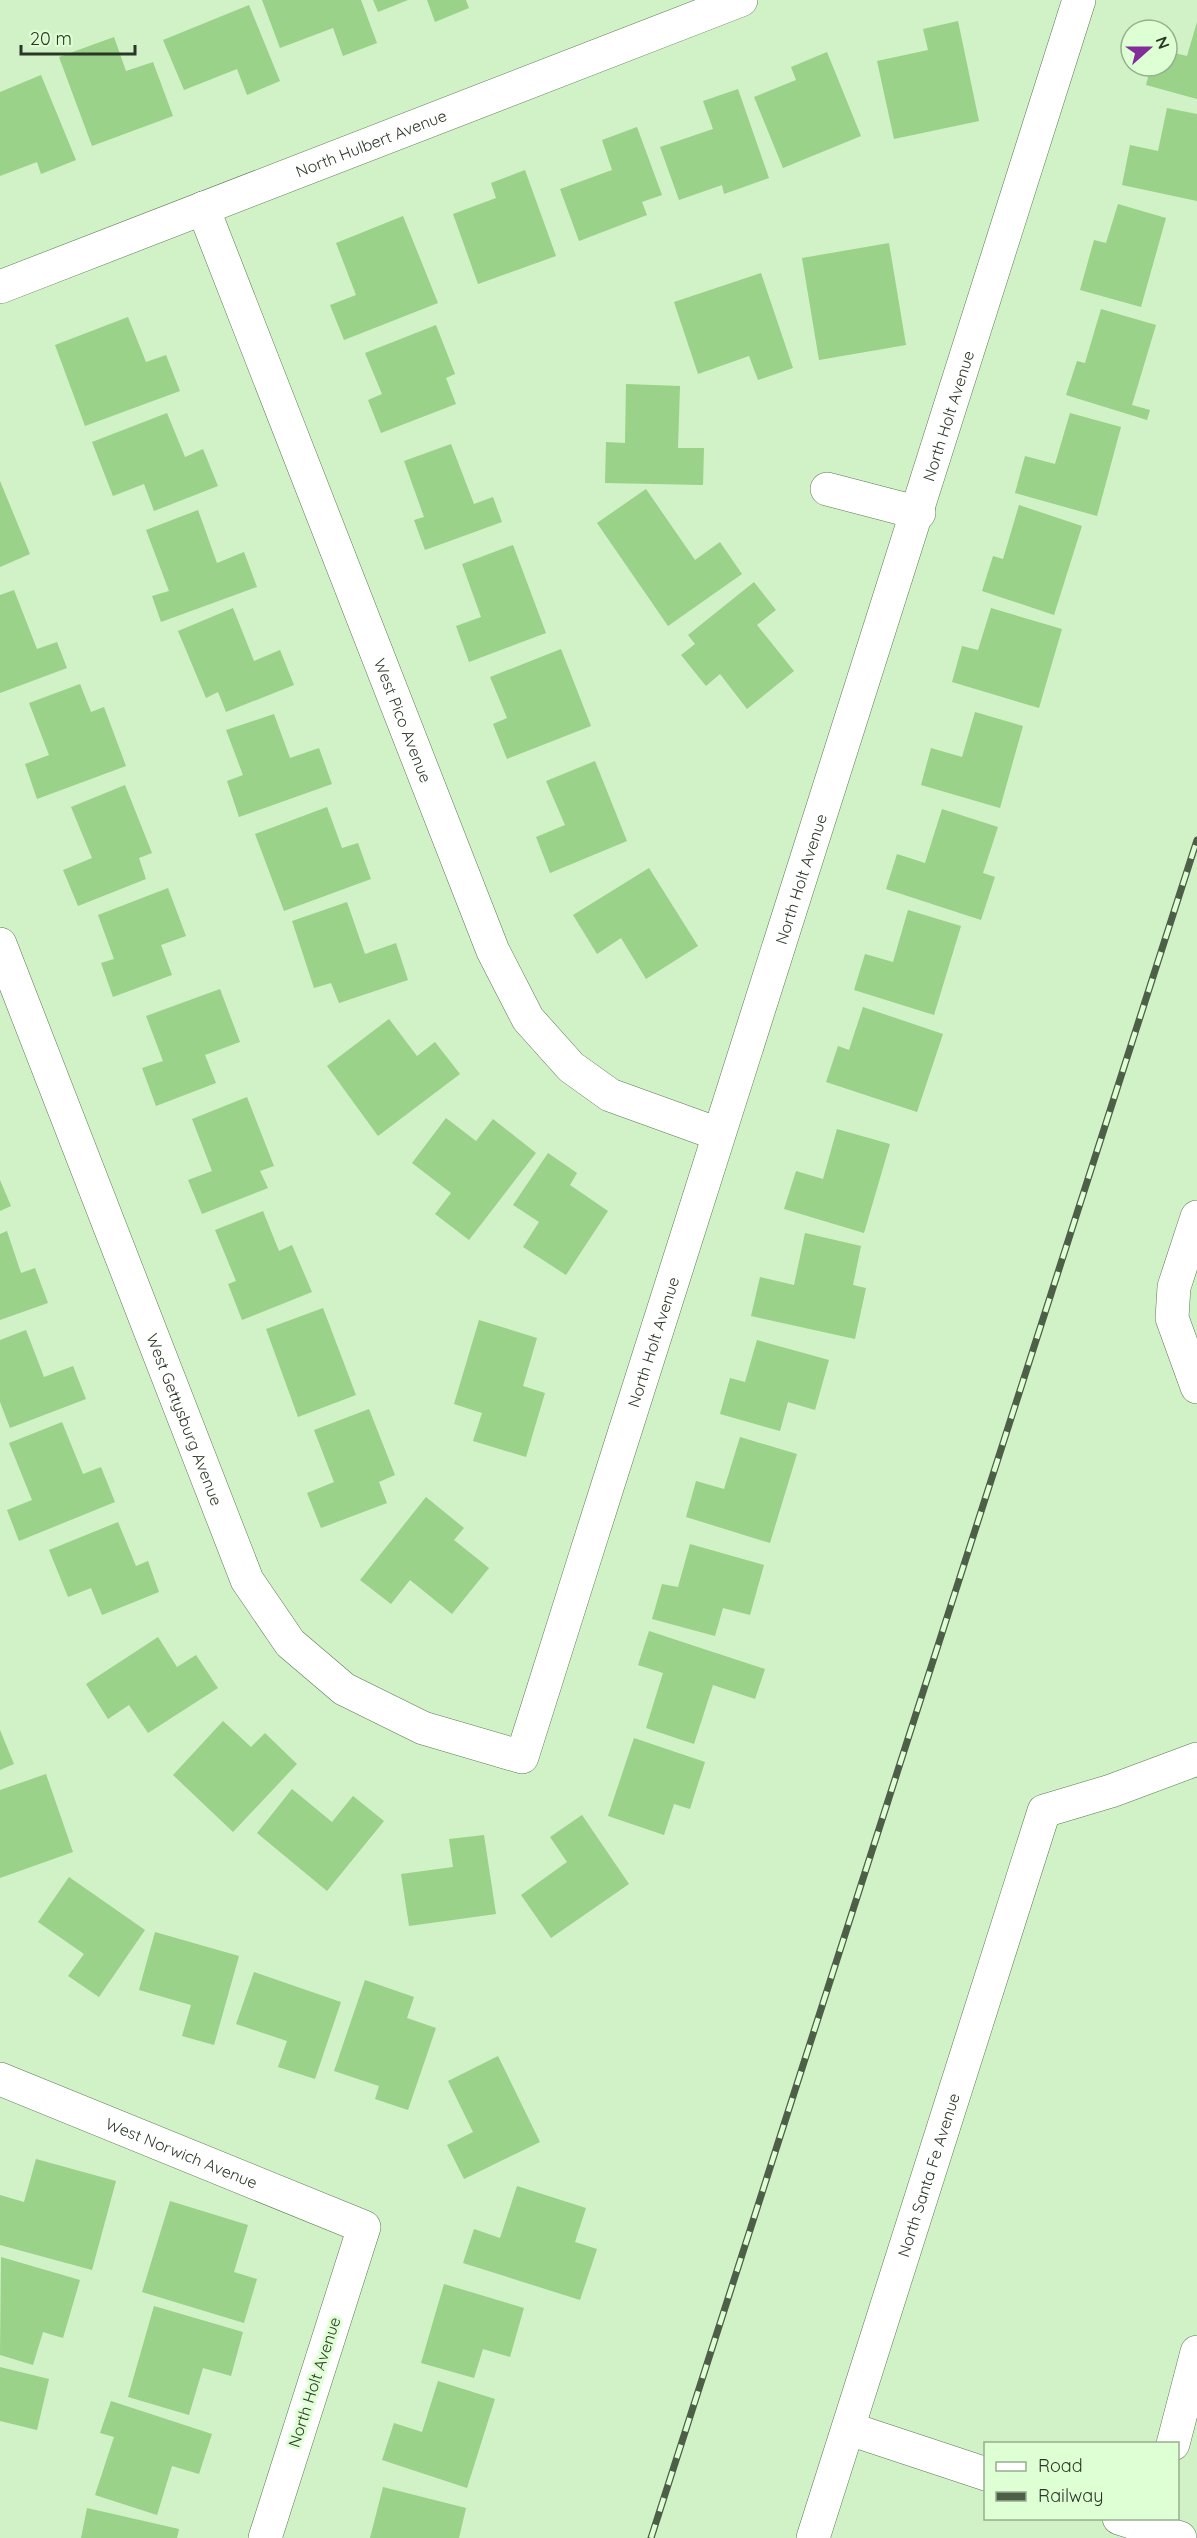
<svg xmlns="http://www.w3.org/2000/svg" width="1197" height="2538" font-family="Quicksand,sans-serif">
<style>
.building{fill:#99d288}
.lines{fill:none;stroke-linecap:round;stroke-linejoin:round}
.minor-casing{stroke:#5d7953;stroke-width:34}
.minor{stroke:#fff;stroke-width:33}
.rail-casing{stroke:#4e5f48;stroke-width:7}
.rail{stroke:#deffd4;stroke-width:4.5;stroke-dasharray:14;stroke-linecap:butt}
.labels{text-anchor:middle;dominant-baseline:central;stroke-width:6;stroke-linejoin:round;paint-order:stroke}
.street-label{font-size:16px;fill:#2a3726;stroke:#deffd4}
</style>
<rect width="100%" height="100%" fill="#d1f1c7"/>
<g class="building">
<polygon points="262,0 361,0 377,43 343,56 333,28 280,48"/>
<polygon points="373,0 408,0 378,12"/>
<polygon points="427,0 466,0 469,8 435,22"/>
<polygon points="249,5 280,81 247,95 237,69 184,90 163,40"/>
<polygon points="958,21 979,121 894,139 877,61 928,50 923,29"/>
<polygon points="1197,22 1197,99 1146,85 1151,66 1167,66 1167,51 1187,56"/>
<polygon points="114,37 126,71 153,62 173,116 92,146 59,57"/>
<polygon points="827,52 861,136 783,168 754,97 796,80 791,67"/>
<polygon points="41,75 76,160 41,174 37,162 0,176 0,92"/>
<polygon points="738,89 769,178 724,194 722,185 679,200 660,147 713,129 703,101"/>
<polygon points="1167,108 1197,114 1197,201 1122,185 1130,145 1158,151"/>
<polygon points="637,127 662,195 642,202 647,215 579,241 560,189 612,170 602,140"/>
<polygon points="525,170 556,256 478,284 453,214 496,198 491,183"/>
<polygon points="1118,204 1166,218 1141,307 1080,290 1094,240 1106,243"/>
<polygon points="403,216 438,303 344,340 330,305 356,295 336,243"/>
<polygon points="889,243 906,345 819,360 802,258"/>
<polygon points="761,273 793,368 758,380 749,356 698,374 674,302"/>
<polygon points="1101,309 1156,325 1132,405 1150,410 1147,420 1066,395 1077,361 1085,363"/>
<polygon points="128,317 146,362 166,355 180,391 85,426 55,345"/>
<polygon points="436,325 455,374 446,378 456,404 381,433 368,400 382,394 365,353"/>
<polygon points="626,384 680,386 678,448 704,448 703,485 605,483 606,442 625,443"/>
<polygon points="167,413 185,457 203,449 218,486 154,511 144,484 113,496 92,442"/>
<polygon points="1070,413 1121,427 1097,516 1015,493 1025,456 1055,464"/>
<polygon points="451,444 474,504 493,497 502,522 425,550 414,520 424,517 404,461"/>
<polygon points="0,481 30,554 0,567"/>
<polygon points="646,489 695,560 720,542 742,574 668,626 597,523"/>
<polygon points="1019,505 1082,526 1054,615 982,591 993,556 1003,559"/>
<polygon points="198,510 217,563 244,552 257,587 161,622 152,596 169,591 146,530"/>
<polygon points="513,545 546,633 469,662 456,626 481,617 462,564"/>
<polygon points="754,582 776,610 757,625 794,671 747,709 720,674 706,686 681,655 695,644 688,635"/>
<polygon points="14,590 37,649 57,642 67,668 0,693 0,595"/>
<polygon points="233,608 254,661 280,650 294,685 226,712 218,692 206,698 178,631"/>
<polygon points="991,608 1062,629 1039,708 952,682 962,646 978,650"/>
<polygon points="561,649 591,726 507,759 493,724 507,718 490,677"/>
<polygon points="80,684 91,712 104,707 126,766 37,799 25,764 49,755 29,703"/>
<polygon points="975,712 1023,726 1000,808 921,785 931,748 962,757"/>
<polygon points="274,714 290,758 319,748 332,784 239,817 227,781 243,775 226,730"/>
<polygon points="595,761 627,841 550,873 536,837 565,825 546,781"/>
<polygon points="125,785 152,853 139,858 146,879 78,906 63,870 92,858 71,807"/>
<polygon points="327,807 342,848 358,843 371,879 284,911 255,834"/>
<polygon points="942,809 998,827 983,873 995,877 981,920 886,889 897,854 925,863"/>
<polygon points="649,868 698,946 646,979 621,938 597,954 573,915"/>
<polygon points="168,888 186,936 161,945 172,975 113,997 101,963 114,959 98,915"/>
<polygon points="347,902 365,954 396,943 408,980 339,1003 331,983 314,988 292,921"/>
<polygon points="908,910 961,926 934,1015 854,990 865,954 893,962"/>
<polygon points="220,989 240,1042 205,1055 216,1083 156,1106 142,1068 163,1061 146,1016"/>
<polygon points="863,1007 943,1034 917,1112 826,1082 838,1046 849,1050"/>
<polygon points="389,1019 417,1056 435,1042 460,1074 378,1136 327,1066"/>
<polygon points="247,1097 274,1166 260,1171 268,1188 202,1214 188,1180 212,1171 192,1119"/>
<polygon points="446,1118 476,1141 493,1119 536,1153 469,1240 435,1214 451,1193 412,1163"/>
<polygon points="837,1129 890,1144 864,1233 784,1209 796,1171 823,1179"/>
<polygon points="548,1153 577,1173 570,1185 608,1211 566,1275 523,1247 539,1222 513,1205"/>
<polygon points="0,1180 11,1206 0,1211"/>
<polygon points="263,1211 279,1251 292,1245 312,1292 242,1320 228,1284 236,1281 215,1230"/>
<polygon points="7,1231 21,1273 35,1268 48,1303 0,1320 0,1234"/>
<polygon points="805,1233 861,1246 853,1285 866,1288 855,1339 751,1316 760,1277 794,1285"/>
<polygon points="323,1308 356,1395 298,1417 266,1329"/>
<polygon points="479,1320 537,1338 523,1386 545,1393 526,1457 473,1441 482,1413 454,1404"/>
<polygon points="26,1330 44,1377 73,1366 86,1399 10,1428 0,1402 0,1340"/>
<polygon points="757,1340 829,1360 815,1410 788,1402 780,1431 720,1414 730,1378 745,1382"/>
<polygon points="369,1409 395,1475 379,1482 387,1503 321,1528 307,1493 334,1482 314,1430"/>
<polygon points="62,1422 83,1474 101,1467 115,1502 19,1541 7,1510 32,1500 9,1443"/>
<polygon points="740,1437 797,1454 770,1543 686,1517 696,1481 724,1489"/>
<polygon points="426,1497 464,1528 454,1540 489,1568 452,1614 410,1580 391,1604 360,1580"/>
<polygon points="118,1522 136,1566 148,1561 159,1592 102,1615 91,1588 68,1597 49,1550"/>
<polygon points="690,1544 764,1565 750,1615 723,1608 715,1636 652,1619 662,1584 678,1587"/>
<polygon points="649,1631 765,1669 755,1699 713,1685 694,1744 646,1728 663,1673 638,1665"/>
<polygon points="158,1637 177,1667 196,1655 218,1688 148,1733 129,1705 108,1719 86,1684"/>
<polygon points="223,1721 251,1747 265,1733 297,1764 233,1832 173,1775"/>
<polygon points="0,1730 14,1764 0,1770"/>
<polygon points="634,1738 705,1762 690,1809 674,1804 664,1835 608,1816"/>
<polygon points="46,1774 73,1852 0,1878 0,1790"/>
<polygon points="292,1789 332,1822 353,1796 384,1821 327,1891 257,1833"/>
<polygon points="582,1815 629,1884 551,1938 521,1895 567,1862 550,1837"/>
<polygon points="484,1835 496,1914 409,1926 401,1874 453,1867 449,1839"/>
<polygon points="69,1877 145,1930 99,1997 68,1976 84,1954 38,1922"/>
<polygon points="155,1932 239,1956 214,2045 182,2036 191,2005 139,1990"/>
<polygon points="254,1972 341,2002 315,2079 278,2067 287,2041 236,2024"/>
<polygon points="365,1980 414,1997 407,2018 436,2028 408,2110 375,2099 379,2086 334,2071"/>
<polygon points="498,2056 540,2142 464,2179 447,2145 473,2132 448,2081"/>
<polygon points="36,2159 116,2181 92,2270 0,2245 0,2195 24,2202"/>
<polygon points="517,2186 586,2208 575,2242 597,2249 580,2300 463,2263 474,2229 500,2238"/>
<polygon points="170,2201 248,2225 234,2272 257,2279 244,2323 142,2292"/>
<polygon points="1,2257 80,2280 63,2338 43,2332 33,2365 0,2355"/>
<polygon points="444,2284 524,2308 510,2357 483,2349 474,2378 421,2363"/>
<polygon points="154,2306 243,2332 231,2376 203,2368 189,2415 128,2397"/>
<polygon points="0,2367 49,2379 37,2430 0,2421"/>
<polygon points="438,2381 495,2399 467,2488 382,2460 394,2423 422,2432"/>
<polygon points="111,2401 212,2434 199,2474 172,2466 157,2515 95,2495 114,2437 100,2433"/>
<polygon points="383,2487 466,2508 459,2538 370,2538"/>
<polygon points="87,2508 179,2529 177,2538 81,2538"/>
</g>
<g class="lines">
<defs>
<g id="minor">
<path id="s1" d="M 203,208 L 493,951 L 528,1019 L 571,1067 L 610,1095 L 718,1134"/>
<path id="s2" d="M 0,287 L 741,0"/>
<polyline points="827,489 919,513"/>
<path id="s3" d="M 0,944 L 247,1580 L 290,1643 L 344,1689 L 423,1728 L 522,1757 C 706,1171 896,587 1079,0"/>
<polyline points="1197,1217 1174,1287 1172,1318 1197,1387"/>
<path id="s4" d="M 0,2079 L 364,2227 L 265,2538"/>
<polyline points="850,2429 986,2474"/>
<polyline points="1173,2444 1197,2352"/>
<polyline points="1119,2518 1180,2538"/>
<path id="s5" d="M 813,2538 L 1044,1811 L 1111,1791 L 1197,1759"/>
</g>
</defs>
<use href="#minor" class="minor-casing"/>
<use href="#minor" class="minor"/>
<defs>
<polyline id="rail" points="651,2538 1197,840"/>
</defs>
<use href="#rail" class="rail-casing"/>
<use href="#rail" class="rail"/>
</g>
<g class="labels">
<g class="street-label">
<text stroke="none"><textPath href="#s2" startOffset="398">North Hulbert Avenue</textPath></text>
<text stroke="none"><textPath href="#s3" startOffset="2428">North Holt Avenue</textPath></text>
<text stroke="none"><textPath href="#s1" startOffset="550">West Pico Avenue</textPath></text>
<text stroke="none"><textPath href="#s3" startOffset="1942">North Holt Avenue</textPath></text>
<text stroke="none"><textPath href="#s3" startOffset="1456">North Holt Avenue</textPath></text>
<text stroke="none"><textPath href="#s3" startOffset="510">West Gettysburg Avenue</textPath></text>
<text stroke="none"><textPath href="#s4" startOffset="196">West Norwich Avenue</textPath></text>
<text stroke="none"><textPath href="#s5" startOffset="381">North Santa Fe Avenue</textPath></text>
<text transform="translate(314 2382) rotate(-72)">North Holt Avenue</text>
</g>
</g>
<rect x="984" y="2442" width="195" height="78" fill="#deffd4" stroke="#96af8e" stroke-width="1.5"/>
<rect x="996" y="2462" width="30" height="9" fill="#ffffff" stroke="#96af8e" stroke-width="1.5"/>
<text x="1038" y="2472" font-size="18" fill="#2a3726">Road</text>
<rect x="996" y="2492" width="30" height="9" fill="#4e5f48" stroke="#96af8e" stroke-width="1.5"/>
<text x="1038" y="2502" font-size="18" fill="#2a3726">Railway</text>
<g transform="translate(1149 48) rotate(69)"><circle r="28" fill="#deffd4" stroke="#96af8e" stroke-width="1.5"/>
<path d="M0-4.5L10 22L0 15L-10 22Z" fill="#832d9a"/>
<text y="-9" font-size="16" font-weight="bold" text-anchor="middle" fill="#2a3726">N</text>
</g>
<path d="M21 45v9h114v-9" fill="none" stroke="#2a3726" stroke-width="3"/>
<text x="30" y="45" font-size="18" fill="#2a3726" stroke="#deffd4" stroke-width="4.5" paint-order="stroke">20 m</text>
</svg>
